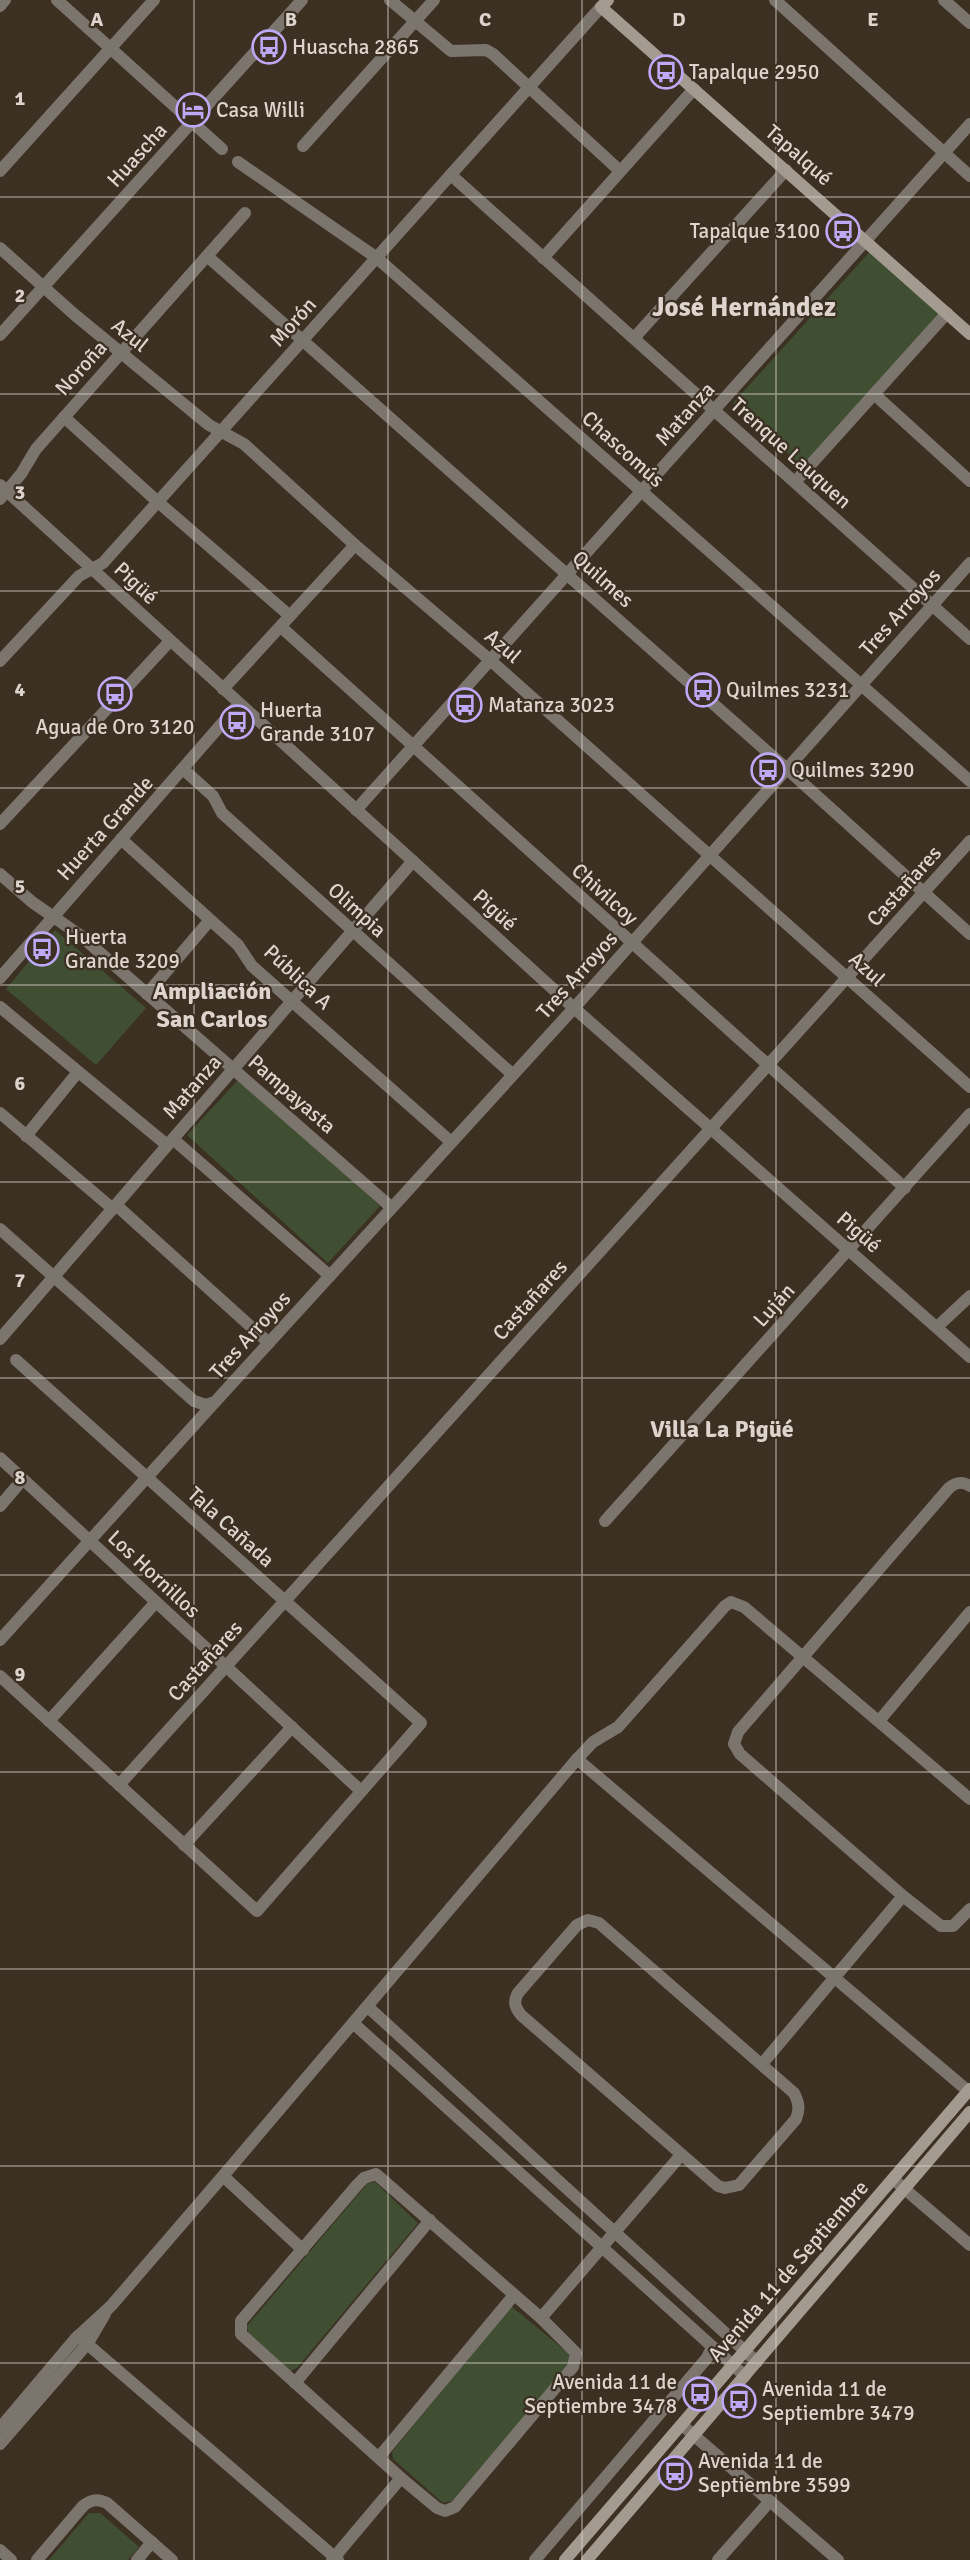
<svg xmlns="http://www.w3.org/2000/svg" width="970" height="2560" font-family="Signika,sans-serif">
<style>
.green{fill:#404f32}
.lines{fill:none;stroke-linecap:round;stroke-linejoin:round}
.minor{stroke:#7b756e;stroke-width:12}
.secondary{stroke:#a49b90;stroke-width:12}
.grid{fill:none;stroke:#ddd5cd;stroke-width:1.5;stroke-opacity:0.55}
.labels{text-anchor:middle;dominant-baseline:central;stroke-width:4.5;stroke-linejoin:round;paint-order:stroke}
.poi-label{font-size:21px;fill:#ddd5cd;stroke:#3c3023;text-anchor:start}
.street-label{font-size:21px;fill:#ddd5cd;stroke:#3c3023}
.quarter-label{font-size:24px;font-weight:bold;fill:#ddd5cd;stroke:#3c3023}
.district-label{font-size:27px;font-weight:bold;fill:#ddd5cd;stroke:#3c3023}
.grid-label{font-size:20px;text-anchor:middle;font-weight:bold;fill:#ddd5cd;stroke:#3c3023;stroke-width:4.5;stroke-linejoin:round;paint-order:stroke}
</style>
<rect width="100%" height="100%" fill="#3c3023"/>
<g class="green">
<polygon points="874,247 943,309 802,466 733,403"/>
<polygon points="55,930 146,1008 96,1065 6,989"/>
<polygon points="240,1078 380,1206 328,1263 187,1135"/>
<polygon points="375,2182 418,2223 297,2368 288,2372 249,2336 247,2326 367,2184"/>
<polygon points="511,2306 568,2353 571,2358 569,2364 452,2501 443,2503 393,2459 392,2452"/>
<polygon points="89,2513 100,2513 139,2547 128,2560 49,2560"/>
</g>
<g class="lines">
<g class="minor">
<polyline points="57,0 222,149"/>
<polyline points="390,0 451,51 486,50 493,54 620,171"/>
<polyline points="775,0 970,176"/>
<polyline points="944,0 970,23"/>
<polyline points="0,6 5,0"/>
<polyline points="303,146 434,0"/>
<polyline points="238,162 377,258 970,781"/>
<polyline points="0,171 154,0"/>
<polyline points="451,175 970,639"/>
<polyline points="0,248 75,315 209,425 244,444 355,545 490,660 970,1087"/>
<polyline points="207,256 787,769 970,934"/>
<polyline points="543,258 694,89"/>
<polyline points="0,335 302,0"/>
<polyline points="634,338 786,170"/>
<polyline points="874,394 970,481"/>
<polyline points="64,417 158,502 290,616"/>
<polyline points="795,482 947,313"/>
<polyline points="0,485 574,1008 970,1357"/>
<polyline points="0,499 21,474 36,449 245,213"/>
<polyline points="281,627 905,1188"/>
<polyline points="0,661 79,576 103,563 601,7"/>
<polyline points="223,689 355,545"/>
<polyline points="183,769 213,796 222,813 512,1074"/>
<polyline points="356,810 970,124"/>
<polyline points="0,824 170,641"/>
<polyline points="121,839 238,945 252,966 450,1141"/>
<polyline points="0,874 32,902 81,936 391,1207"/>
<polyline points="0,978 239,704"/>
<polyline points="147,994 210,920"/>
<polyline points="0,1007 167,1145"/>
<polyline points="0,1113 113,1209"/>
<polyline points="26,1136 78,1072"/>
<polyline points="173,1139 330,1276"/>
<polyline points="116,1205 269,1343"/>
<polyline points="0,1229 194,1401 206,1405 215,1402 574,1008 970,563"/>
<polyline points="937,1327 970,1296"/>
<polyline points="0,1339 413,861"/>
<polyline points="0,1458 361,1791"/>
<path d="M 970,1486 C 962,1481 956,1482 949,1488 L 738,1732 L 734,1744 L 740,1754 L 903,1896 L 941,1926 L 953,1926 L 970,1909"/>
<polyline points="0,1506 23,1479"/>
<polyline points="605,1521 970,1114"/>
<polyline points="0,1640 215,1402"/>
<polyline points="0,1676 257,1911 421,1723 16,1360"/>
<polyline points="49,1721 156,1602"/>
<polyline points="879,1721 970,1612"/>
<polyline points="577,1759 593,1742 618,1727 725,1606 731,1602 744,1607 970,1799"/>
<polyline points="119,1785 970,841"/>
<polyline points="184,1845 292,1727"/>
<path d="M 588,1920 L 599,1923 L 794,2093 C 799,2103 800,2109 796,2119 L 739,2185 L 725,2188 L 718,2186 L 521,2015 C 515,2007 513,2002 518,1993 L 577,1925 Z"/>
<polyline points="368,2007 757,2362"/>
<polyline points="353,2023 745,2376"/>
<polyline points="762,2064 903,1896"/>
<polygon points="376,2174 541,2318 576,2353 573,2367 455,2507 445,2511 437,2508 401,2478 241,2334 241,2321 358,2184 364,2178"/>
<polyline points="223,2176 303,2250"/>
<polyline points="893,2179 970,2245"/>
<polyline points="541,2318 681,2155"/>
<polyline points="78,2336 338,2560"/>
<polyline points="295,2383 430,2220"/>
<polyline points="682,2425 838,2560"/>
<polyline points="0,2428 75,2339 111,2306 223,2176 577,1759 968,2091"/>
<polyline points="0,2444 88,2343 105,2314"/>
<polyline points="379,2457 514,2295"/>
<polyline points="0,2550 11,2560"/>
<path d="M 37,2560 L 83,2506 C 92,2499 97,2499 107,2503 L 172,2560"/>
<polyline points="137,2560 152,2542"/>
<polyline points="332,2560 401,2478"/>
<polyline points="535,2560 707,2358 712,2347"/>
<polyline points="718,2560 770,2501"/>
</g>
<g class="secondary">
<polyline points="608,0 601,7 970,334"/>
<polyline points="565,2560 970,2089"/>
<polyline points="587,2560 970,2112"/>
</g>
</g>
<path class="grid" d="M 194,0 L 194,2560M 388,0 L 388,2560M 582,0 L 582,2560M 776,0 L 776,2560M 0,197 L 970,197M 0,394 L 970,394M 0,591 L 970,591M 0,788 L 970,788M 0,985 L 970,985M 0,1182 L 970,1182M 0,1378 L 970,1378M 0,1575 L 970,1575M 0,1772 L 970,1772M 0,1969 L 970,1969M 0,2166 L 970,2166M 0,2363 L 970,2363"/>
<defs>
<symbol id="bus-ring" viewBox="-11 -11 22 22"><circle r="9.5" fill="#3c3023" stroke="#bda9f5" stroke-width="1.5"/><path d="M-5-6H5V4H4V6H2V4H-2V6H-4V4H-5ZM-3.5-4V0h7V-4ZM-3.5 1.2v1.5H-2V1.2ZM2 1.2v1.5H3.5V1.2Z" fill="#bda9f5"/></symbol>
<symbol id="hotel-ring" viewBox="-11 -11 22 22"><circle r="9.5" fill="#3c3023" stroke="#bda9f5" stroke-width="1.5"/><path d="M-6-4.5h1.5V1H6V5H4.5V3h-9V5H-6ZM-4 0a1.8 1.8 0 1 1 3.6 0ZM.5 0V-2.5h3Q6-2.5 6 0Z" fill="#bda9f5"/></symbol>
</defs>
<g fill-rule="evenodd">
<use href="#bus-ring" x="250" y="28" width="38" height="38"/>
<use href="#bus-ring" x="647" y="53" width="38" height="38"/>
<use href="#hotel-ring" x="174" y="91" width="38" height="38"/>
<use href="#bus-ring" x="824" y="212" width="38" height="38"/>
<use href="#bus-ring" x="684" y="671" width="38" height="38"/>
<use href="#bus-ring" x="96" y="675" width="38" height="38"/>
<use href="#bus-ring" x="446" y="686" width="38" height="38"/>
<use href="#bus-ring" x="218" y="703" width="38" height="38"/>
<use href="#bus-ring" x="749" y="751" width="38" height="38"/>
<use href="#bus-ring" x="23" y="930" width="38" height="38"/>
<use href="#bus-ring" x="681" y="2375" width="38" height="38"/>
<use href="#bus-ring" x="720" y="2382" width="38" height="38"/>
<use href="#bus-ring" x="656" y="2454" width="38" height="38"/>
</g>
<g class="labels">
<g class="poi-label">
<text x="292" y="47">Huascha 2865</text>
<text x="689" y="72">Tapalque 2950</text>
<text x="216" y="110">Casa Willi</text>
<text x="820" y="231" text-anchor="end">Tapalque 3100</text>
<text x="726" y="690">Quilmes 3231</text>
<text x="488" y="705">Matanza 3023</text>
<text x="260" y="710">Huerta<tspan x="260" dy="24">Grande 3107</tspan></text>
<text x="115" y="727" text-anchor="middle">Agua de Oro 3120</text>
<text x="791" y="770">Quilmes 3290</text>
<text x="65" y="937">Huerta<tspan x="65" dy="24">Grande 3209</tspan></text>
<text x="677" y="2382" text-anchor="end">Avenida 11 de<tspan x="677" dy="24">Septiembre 3478</tspan></text>
<text x="762" y="2389">Avenida 11 de<tspan x="762" dy="24">Septiembre 3479</tspan></text>
<text x="698" y="2461">Avenida 11 de<tspan x="698" dy="24">Septiembre 3599</tspan></text>
</g>
<g class="street-label">
<text transform="translate(137 155) rotate(-48)">Huascha</text>
<text transform="translate(799 155) rotate(41)">Tapalqué</text>
<text transform="translate(293 322) rotate(-48)">Morón</text>
<text transform="translate(130 335) rotate(39)">Azul</text>
<text transform="translate(81 368) rotate(-48)">Noroña</text>
<text transform="translate(685 414) rotate(-48)">Matanza</text>
<text transform="translate(623 449) rotate(42)">Chascomús</text>
<text transform="translate(791 453) rotate(42)">Trenque Lauquen</text>
<text transform="translate(603 579) rotate(42)">Quilmes</text>
<text transform="translate(136 583) rotate(43)">Pigüé</text>
<text transform="translate(900 612) rotate(-48)">Tres Arroyos</text>
<text transform="translate(503 646) rotate(41)">Azul</text>
<text transform="translate(105 828) rotate(-48)">Huerta Grande</text>
<text transform="translate(904 886) rotate(-48)">Castañares</text>
<text transform="translate(605 894) rotate(42)">Chivilcoy</text>
<text transform="translate(357 910) rotate(42)">Olimpia</text>
<text transform="translate(495 910) rotate(42)">Pigüé</text>
<text transform="translate(867 969) rotate(42)">Azul</text>
<text transform="translate(577 975) rotate(-48)">Tres Arroyos</text>
<text transform="translate(298 977) rotate(43)">Pública A</text>
<text transform="translate(192 1087) rotate(-49)">Matanza</text>
<text transform="translate(292 1094) rotate(41)">Pampayasta</text>
<text transform="translate(859 1232) rotate(41)">Pigüé</text>
<text transform="translate(530 1300) rotate(-48)">Castañares</text>
<text transform="translate(774 1305) rotate(-48)">Luján</text>
<text transform="translate(250 1335) rotate(-48)">Tres Arroyos</text>
<text transform="translate(231 1527) rotate(42)">Tala Cañada</text>
<text transform="translate(154 1574) rotate(43)">Los Hornillos</text>
<text transform="translate(205 1661) rotate(-48)">Castañares</text>
<text transform="translate(788 2271) rotate(-49)">Avenida 11 de Septiembre</text>
</g>
<g class="quarter-label">
<text x="212" y="991">Ampliación<tspan x="212" dy="28">San Carlos</tspan></text>
<text x="722" y="1429">Villa La Pigüé</text>
</g>
<g class="district-label">
<text x="744" y="307">José Hernández</text>
</g>
</g>
<g class="grid-label">
<text x="97" y="26">A</text>
<text x="291" y="26">B</text>
<text x="485" y="26">C</text>
<text x="679" y="26">D</text>
<text x="873" y="26">E</text>
<text x="20" y="105">1</text>
<text x="20" y="302">2</text>
<text x="20" y="499">3</text>
<text x="20" y="696">4</text>
<text x="20" y="893">5</text>
<text x="20" y="1090">6</text>
<text x="20" y="1287">7</text>
<text x="20" y="1484">8</text>
<text x="20" y="1681">9</text>
</g>
</svg>
